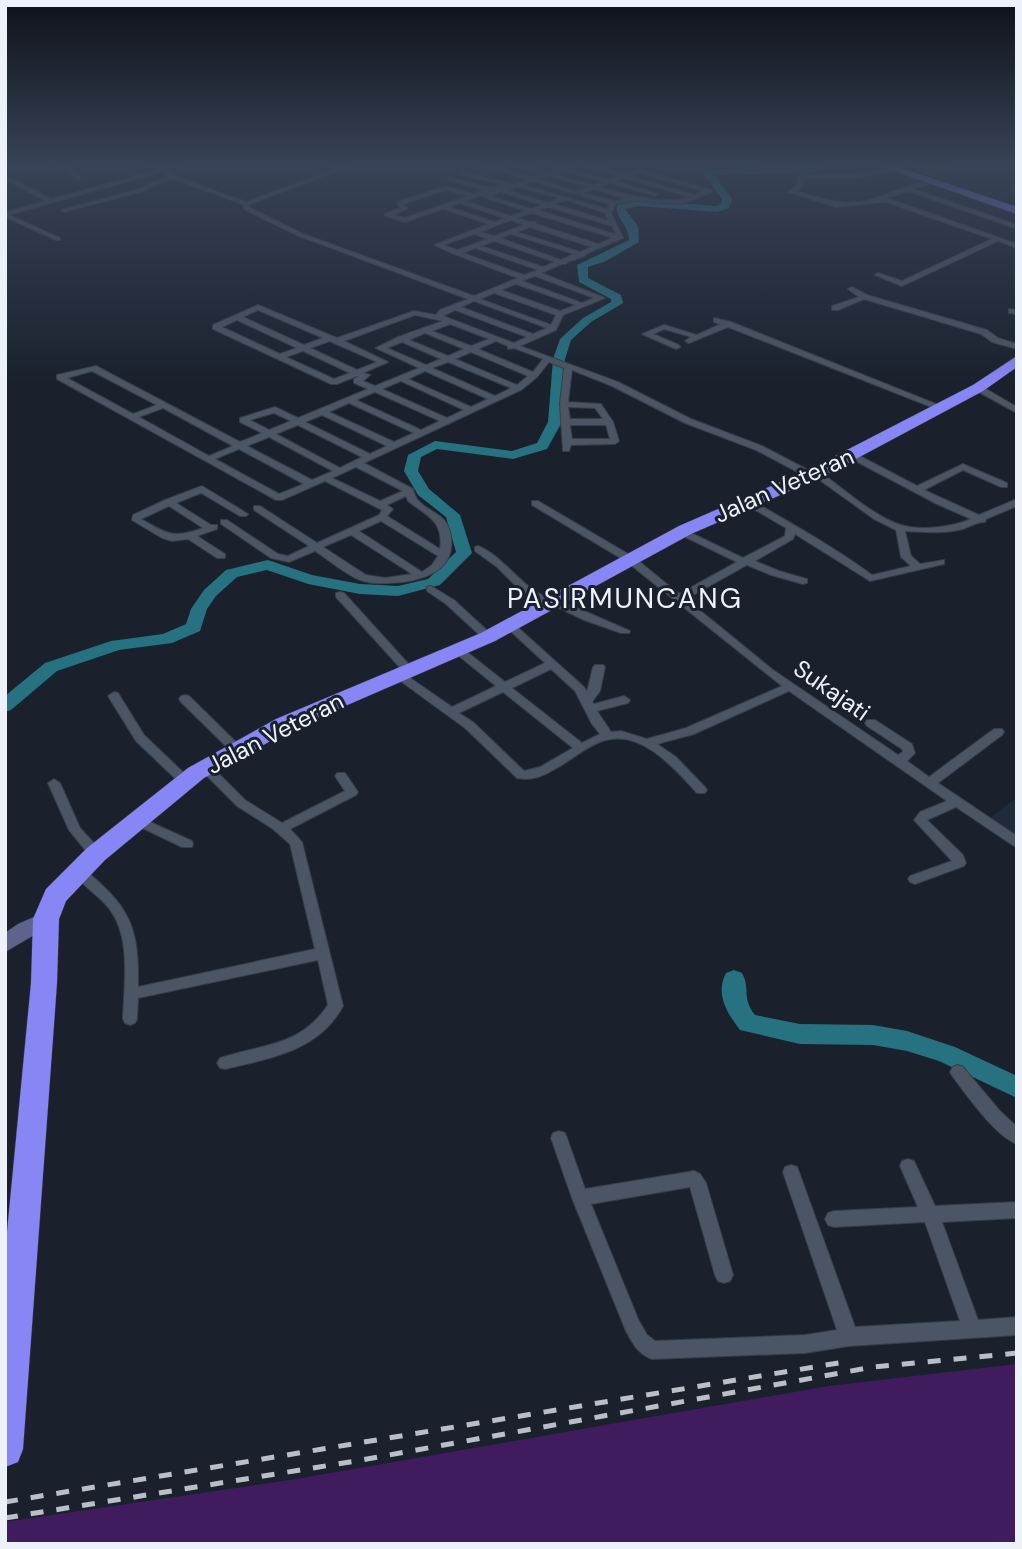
<svg xmlns="http://www.w3.org/2000/svg" width="1022" height="1549" font-family="'DM Sans',sans-serif">
<style>
.built{fill:#1f2a3b}
.green{fill:#401c5e}
.lines{fill:none;stroke-linecap:round;stroke-linejoin:round}
.river{fill:#267280;fill-rule:evenodd}
.street-casing{stroke:#383e47;stroke-width:2}
.secondary-casing{stroke:#383e47;stroke-width:1}
.highway-casing{stroke:#383e47;stroke-width:1}
.street{fill:#4c5563;fill-rule:evenodd}
.secondary{fill:#5e638e;fill-rule:evenodd}
.highway{fill:#8885f4;fill-rule:evenodd}
.rail{stroke:#b9bec7;stroke-width:5;stroke-dasharray:13 13;stroke-linecap:butt}
.wall{fill:#35434c}
.shaded-wall{fill:#222e38}
.labels{text-anchor:middle;dominant-baseline:central;stroke-width:6;stroke-linejoin:round;paint-order:stroke}
.street-label{font-size:24px;fill:#edf2fa;stroke:#1a212d}
.quarter-label{font-size:28px;letter-spacing:2px;fill:#edf2fa;stroke:#1a212d}
</style>
<rect width="100%" height="100%" fill="#1a212d"/>
<polygon class="built" points="1017,797 1017,837 989,819"/>
<polygon class="green" points="1017,1364 1017,1544 5,1544 5,1522 296,1479 829,1386"/>
<g class="lines">
<g class="river">
<path d="M 814,166 L 824,168 L 811,173 L 714,175 L 732,199 L 729,208 L 717,212 L 638,206 L 625,209 L 638,226 L 639,242 L 606,261 L 588,267 L 588,278 L 621,295 L 623,303 L 591,322 L 571,340 L 565,359 L 562,422 L 547,449 L 513,459 L 437,449 L 421,457 L 418,471 L 429,489 L 460,515 L 472,553 L 440,585 L 398,596 L 360,594 L 308,584 L 267,570 L 237,577 L 216,596 L 207,609 L 200,631 L 172,643 L 119,650 L 57,671 L 11,710 L 5,712 L 5,696 L 45,663 L 111,641 L 163,634 L 186,624 L 191,609 L 204,590 L 226,570 L 268,560 L 312,575 L 360,584 L 398,586 L 428,579 L 456,552 L 446,517 L 418,495 L 404,471 L 408,455 L 435,441 L 512,451 L 537,443 L 548,422 L 553,359 L 560,339 L 583,318 L 611,302 L 611,299 L 579,282 L 577,265 L 629,240 C 628,223 615,219 617,205 L 638,200 L 716,206 L 721,204 L 722,199 L 702,172 L 704,170 Z"/>
<path d="M 734,970 L 742,973 C 751,989 741,997 755,1015 L 800,1024 L 873,1025 L 907,1031 L 955,1047 L 1017,1076 L 1017,1098 L 939,1061 L 907,1051 L 873,1045 L 800,1044 L 740,1030 C 727,1013 715,994 726,973 Z"/>
</g>
<defs>
<g id="street">
<polygon points="26,166 40,166 14,171 11,169"/>
<polygon points="63,166 69,166 80,177 80,179 76,179"/>
<path d="M 151,166 L 162,168 L 179,166 L 167,170 L 180,178 L 246,202 L 343,166 L 351,166 L 248,205 L 250,208 L 303,234 L 474,296 L 518,278 L 454,254 L 434,245 L 489,224 L 443,209 L 405,222 L 385,216 L 385,214 L 400,208 L 397,202 L 446,186 L 474,194 L 485,190 L 447,180 L 449,177 L 491,188 L 502,184 L 458,174 L 460,171 L 511,184 L 501,188 L 527,180 L 487,166 C 507,166 524,181 543,174 L 518,166 L 526,166 L 548,172 L 561,166 L 575,166 L 570,169 L 609,180 L 618,176 L 585,166 L 593,166 L 624,174 L 638,169 L 712,190 L 712,192 L 682,204 L 634,201 L 616,204 L 611,213 L 623,238 L 586,254 L 585,256 L 567,262 L 566,264 L 562,264 L 541,273 L 605,298 L 563,315 L 556,330 L 520,346 L 618,382 L 691,419 L 762,446 L 812,472 L 819,471 C 841,487 876,518 901,525 C 921,531 952,527 971,519 L 937,504 L 848,457 L 848,453 L 854,453 L 917,486 L 963,464 L 1007,483 L 1007,487 L 1001,487 L 963,470 L 924,490 L 979,515 L 1017,499 L 1017,506 L 986,519 L 985,522 C 977,522 971,526 963,529 C 944,534 925,532 905,531 L 911,556 L 920,564 L 944,560 L 944,564 L 870,581 L 795,534 L 793,539 L 755,561 L 779,571 L 807,579 L 807,583 L 803,584 L 771,575 L 747,565 L 686,599 L 773,670 L 898,755 L 903,752 L 902,749 L 867,726 L 865,723 L 867,720 L 875,720 L 912,744 L 915,753 L 907,761 L 929,777 L 994,729 L 1002,729 L 1004,732 L 1002,735 L 938,783 L 1017,836 L 1017,848 L 956,807 L 927,820 L 963,855 L 966,863 L 964,866 L 915,884 L 910,882 L 908,879 L 910,876 L 952,861 L 914,820 L 920,812 L 947,801 L 789,691 L 694,734 L 657,744 L 676,757 L 705,787 L 707,790 L 705,793 L 697,793 C 675,769 642,730 606,740 C 587,745 571,761 553,770 C 542,777 530,781 517,778 L 465,728 L 395,677 L 393,675 L 395,673 L 403,673 L 452,707 L 496,686 L 454,652 L 453,650 L 454,648 L 462,648 L 505,682 L 545,663 L 505,626 L 510,623 L 514,624 L 584,687 L 587,692 L 593,667 L 595,665 L 603,665 L 605,667 L 600,691 L 592,702 L 594,704 L 624,696 L 630,700 L 628,703 L 597,711 L 611,732 L 621,731 L 647,739 L 686,728 L 782,686 L 627,562 L 532,505 L 532,501 L 538,501 L 635,558 L 679,594 L 737,562 L 679,534 L 679,530 L 685,530 L 743,558 L 785,536 L 786,528 L 745,504 L 745,500 L 751,500 C 792,524 834,547 872,575 L 911,566 L 901,557 L 896,530 L 874,519 L 814,476 L 807,477 L 756,450 L 685,423 L 612,386 L 572,370 L 568,402 L 601,404 L 613,422 L 619,441 L 615,444 L 571,445 L 569,451 L 563,451 L 560,404 L 564,368 L 549,362 L 537,377 L 521,390 L 364,463 L 413,489 C 414,492 415,496 417,499 C 427,512 446,513 450,532 C 458,566 431,578 403,582 C 389,583 373,585 360,580 C 345,574 329,560 315,551 L 289,562 L 271,558 L 221,524 L 221,520 L 227,520 L 278,554 L 288,556 L 309,546 L 254,510 L 254,506 L 260,506 L 317,543 L 379,515 L 382,510 L 325,481 L 282,500 L 276,500 L 57,379 L 57,375 L 96,366 L 240,442 L 262,433 L 240,422 L 240,418 L 275,407 L 298,418 L 368,389 L 354,383 L 354,379 L 359,376 L 357,376 L 337,384 L 331,384 L 213,329 L 213,325 L 258,305 L 337,338 L 414,311 L 436,315 L 440,310 L 468,299 L 299,236 L 245,210 L 242,204 L 174,179 L 157,184 L 144,191 L 64,212 L 61,210 L 140,189 L 153,182 L 170,177 L 161,172 L 9,215 L 60,238 L 60,240 L 56,240 L 5,217 L 5,212 L 46,201 L 5,179 L 5,175 L 52,199 L 157,170 ZM 564,171 L 604,182 L 593,185 L 554,174 ZM 638,173 L 704,191 L 695,195 L 630,176 ZM 549,176 L 588,187 L 576,192 L 539,179 ZM 624,178 L 690,197 C 665,206 624,194 599,187 L 610,183 L 655,196 L 658,194 L 616,181 ZM 533,181 L 571,193 L 581,194 L 581,196 L 610,204 L 607,209 L 523,185 ZM 517,187 L 560,198 L 548,203 L 507,190 ZM 594,189 L 626,199 L 614,201 L 583,193 ZM 446,190 L 468,196 L 405,218 L 393,215 L 407,209 L 407,207 L 404,206 L 403,204 ZM 501,192 L 542,205 L 531,209 L 491,196 ZM 483,195 L 483,197 L 525,211 L 511,216 L 465,201 ZM 567,200 L 605,213 L 609,221 L 554,204 ZM 459,203 L 505,218 L 495,222 L 449,207 ZM 548,207 L 612,226 L 617,235 L 538,210 ZM 532,213 L 613,238 L 598,244 L 536,224 L 536,222 L 530,222 L 517,218 ZM 511,220 L 524,225 L 494,236 L 480,232 ZM 530,227 L 592,247 L 580,252 L 517,232 ZM 474,234 L 488,239 L 457,250 L 443,245 ZM 511,234 L 574,254 L 561,260 L 500,238 ZM 494,241 L 555,262 L 543,267 L 481,246 ZM 475,248 L 538,270 L 524,275 L 463,253 ZM 535,276 L 594,298 L 582,303 L 522,281 ZM 516,284 L 576,305 L 560,311 L 501,290 ZM 494,293 L 556,315 L 551,325 L 480,299 ZM 474,301 L 547,328 L 533,334 L 461,307 ZM 258,310 L 323,338 L 304,345 L 243,317 ZM 455,310 L 527,337 L 514,343 L 443,316 ZM 415,315 L 443,321 L 398,337 L 376,348 L 419,368 L 375,386 L 363,381 L 370,375 L 363,373 L 388,362 L 344,341 ZM 237,320 L 297,348 L 280,354 L 222,327 ZM 450,324 L 489,339 L 471,346 L 432,331 ZM 425,333 L 464,349 L 448,356 L 409,340 ZM 330,341 L 334,343 L 377,362 L 357,370 L 310,348 ZM 496,341 L 508,346 L 508,349 L 514,348 L 543,359 L 533,372 L 478,349 ZM 402,342 L 441,359 L 426,365 L 387,348 ZM 303,351 L 350,373 L 334,379 L 286,357 ZM 471,352 L 528,376 L 517,385 L 455,359 ZM 448,362 L 511,388 L 495,396 L 432,368 ZM 92,371 L 157,405 L 133,414 L 67,378 ZM 425,371 L 488,399 L 471,407 L 408,379 ZM 401,381 L 464,410 L 447,418 L 382,389 ZM 375,392 L 440,421 L 421,430 L 356,400 ZM 349,403 L 414,433 L 394,442 L 329,412 ZM 568,407 L 595,408 L 603,419 L 570,419 ZM 163,408 L 233,446 L 209,456 L 139,417 ZM 274,413 L 291,421 L 269,430 L 250,420 ZM 322,415 L 387,446 L 370,454 L 305,422 ZM 298,425 L 362,457 L 340,468 L 276,434 ZM 570,425 L 606,425 L 610,439 L 572,439 ZM 269,437 L 333,471 L 312,480 L 247,446 ZM 239,449 L 304,484 L 279,494 L 215,459 ZM 356,467 L 403,491 L 380,501 L 332,478 ZM 406,496 L 408,501 C 427,516 444,521 440,549 L 387,516 L 393,509 L 387,505 ZM 381,521 L 438,556 L 432,565 L 422,572 L 359,531 ZM 351,535 L 412,574 L 385,578 L 366,575 L 323,547 ZM 551,669 L 575,691 L 592,724 L 600,734 L 582,743 L 512,688 ZM 503,692 L 573,748 L 540,767 L 524,771 L 473,722 L 459,713 Z"/>
<path d="M 896,167 L 898,170 L 855,178 L 803,178 L 803,186 L 796,191 C 822,199 850,208 876,198 C 894,192 915,181 934,180 L 934,182 L 914,189 L 1017,225 L 1017,229 L 908,191 L 887,198 L 1017,244 L 1017,248 L 998,241 L 902,286 L 875,275 L 878,273 L 902,281 L 992,239 L 886,202 L 836,207 L 788,192 L 797,185 L 797,177 L 800,175 L 855,174 Z"/>
<polygon points="852,287 867,295 987,330 998,338 1017,344 1017,349 992,342 981,334 864,299 838,310 832,310 832,306 859,297 848,289"/>
<polygon points="1009,309 1017,310 1017,314 1009,313"/>
<polygon points="714,318 731,322 946,408 939,410 728,327 689,343 685,341 691,337 664,329 653,334 679,345 680,347 676,349 642,334 664,325 697,335 721,324 714,322"/>
<polygon points="975,386 981,386 1017,407 1017,413 975,390"/>
<path d="M 202,486 L 248,514 L 246,516 L 240,516 L 201,493 L 176,503 L 211,525 L 217,525 L 217,529 L 197,536 L 225,554 L 225,558 L 217,558 L 188,539 L 172,541 L 162,538 L 132,520 L 133,515 L 165,500 ZM 169,506 L 203,528 C 173,539 167,534 141,519 Z"/>
<path d="M 478,546 C 508,558 526,597 559,600 L 630,631 L 629,633 L 621,633 L 584,620 L 555,606 L 547,607 L 518,588 L 497,567 L 475,551 L 475,547 Z"/>
<polygon points="431,586 454,600 492,635 493,637 492,639 484,639 446,604 427,591 427,587"/>
<polygon points="340,592 344,593 413,669 415,671 413,673 405,673 336,597 336,593"/>
<polygon points="114,692 118,693 144,735 189,778 191,781 189,784 181,784 136,741 108,696"/>
<polygon points="185,695 189,696 240,746 242,749 240,752 232,752 181,702 179,699 181,696"/>
<path d="M 205,763 L 209,764 L 245,800 L 282,823 L 345,791 L 335,776 L 337,773 L 345,773 L 358,792 L 356,795 L 290,829 L 302,842 L 343,1006 C 319,1051 271,1058 225,1069 L 220,1068 L 217,1063 L 220,1058 C 262,1044 300,1047 328,1005 L 318,960 L 138,998 L 137,1019 L 135,1023 L 130,1025 L 125,1023 L 123,1019 C 124,984 132,936 108,907 C 97,894 82,885 72,872 L 74,869 L 84,869 C 130,908 139,925 138,987 L 315,949 L 290,844 L 273,829 L 237,806 L 201,770 L 199,767 L 201,764 Z"/>
<polygon points="54,779 60,783 80,828 101,851 103,854 101,857 91,857 69,830 48,783"/>
<polygon points="139,817 192,841 193,844 192,847 182,847 134,824 133,821 134,818"/>
<path d="M 958,1065 L 963,1067 L 999,1110 L 1017,1127 L 1017,1144 C 995,1136 967,1095 953,1077 L 950,1072 L 953,1067 Z"/>
<path d="M 559,1131 L 565,1133 L 567,1138 L 585,1189 L 694,1171 L 700,1174 L 706,1183 L 733,1275 L 730,1281 L 724,1283 L 718,1281 L 715,1275 L 690,1187 L 591,1204 L 638,1319 L 647,1335 L 655,1341 L 805,1335 L 837,1330 L 783,1172 L 785,1167 L 791,1165 L 797,1167 L 799,1172 L 855,1327 L 960,1321 L 925,1222 L 834,1227 L 828,1225 L 825,1219 L 828,1213 L 834,1211 L 918,1207 L 900,1166 L 902,1161 L 908,1159 L 914,1161 L 935,1206 L 1017,1202 L 1017,1218 L 942,1222 L 978,1320 L 1017,1317 L 1017,1335 L 849,1346 L 805,1353 L 652,1359 C 638,1354 633,1344 626,1331 L 572,1198 L 551,1138 L 553,1133 Z"/>
</g>
<polygon id="secondary" points="46,912 53,914 56,919 53,924 5,952 5,933 18,924"/>
<g id="highway">
<polygon points="880,166 895,166 1017,207 1017,214"/>
<polygon points="1017,356 1017,367 983,391 822,477 691,534 495,641 292,729 204,778 105,860 66,901 59,919 57,983 23,1449 18,1462 5,1467 5,1253 31,983 33,919 46,889 87,848 188,768 276,719 481,633 679,526 810,469 973,385"/>
</g>
</defs>
<use href="#street" class="street-casing"/>
<use href="#secondary" class="secondary-casing"/>
<use href="#highway" class="highway-casing"/>
<use href="#street" class="street"/>
<use href="#secondary" class="secondary"/>
<use href="#highway" class="highway"/>
<g class="rail">
<polyline points="5,1502 850,1361"/>
<polyline points="5,1518 356,1461 873,1367 1017,1353"/>
</g>
</g>
<polygon class="wall" points="918,166 951,166 950,171 935,177 917,171"/>
<polygon class="shaded-wall" points="937,166 951,166 950,171 935,177"/>
<linearGradient id="sky" x2="0" y2="1"><stop stop-color="#0e1219"/><stop offset="0.43" stop-color="#384357"/><stop offset="1" stop-color="#384357" stop-opacity="0"/></linearGradient>
<rect width="1022" height="383" fill="url(#sky)"/>
<g class="labels">
<g class="street-label">
<text transform="translate(784 485) rotate(-24)">Jalan Veteran</text>
<text transform="translate(832 690) rotate(35)">Sukajati</text>
<text transform="translate(275 733) rotate(-27)">Jalan Veteran</text>
</g>
<g class="quarter-label">
<text x="625" y="598">PASIRMUNCANG</text>
</g>
</g>
<rect width="1022" height="1549" fill="none" stroke="#edf2fa" stroke-width="14"/>
</svg>
